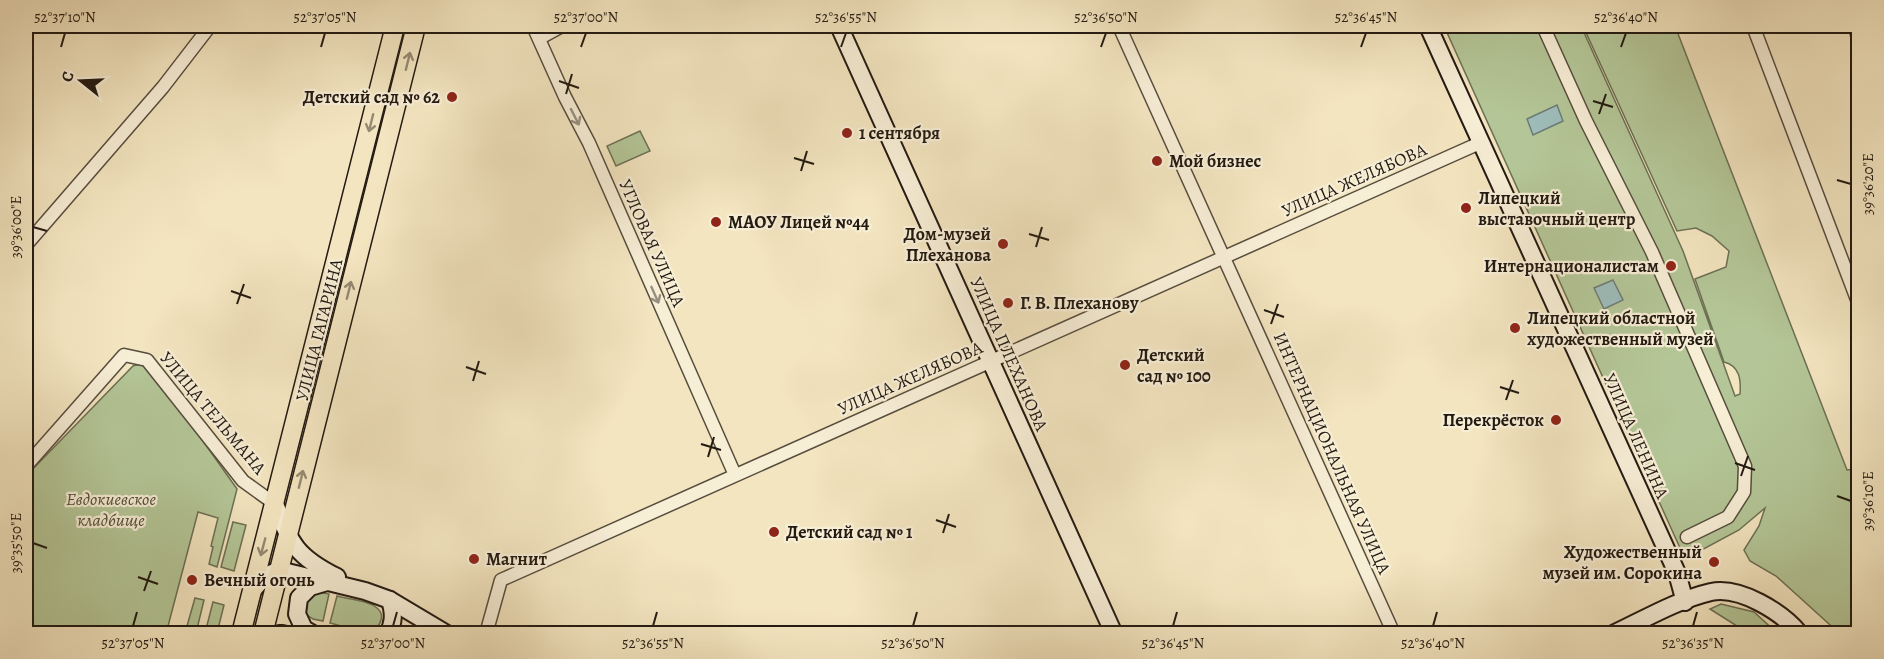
<svg xmlns="http://www.w3.org/2000/svg" width="1884" height="659" font-family="Alegreya,serif">
<style>
.green{fill:#b4c697;stroke:#6c7054;stroke-width:1.5}
.water{fill:#9ebdbb;stroke:#6d7c77;stroke-width:1.5}
.lines{fill:none;stroke-linecap:round;stroke-linejoin:round}
.street-casing{stroke:#574d3e;stroke-width:15}
.secondary-casing{stroke:#231a12;stroke-width:20}
.primary-casing{stroke:#231a12;stroke-width:21}
.street{stroke:#f7eed6;stroke-width:12}
.secondary{stroke:#f7eed6;stroke-width:16}
.primary{stroke:#f3e5c0;stroke-width:18}
.oneway{stroke:#958a72}
.oneway2{stroke:#988f7e}
.ticks{fill:none;stroke:#231a12;stroke-width:2}
.poi-dot{fill:#8f2418;stroke:#f7eed6;stroke-width:2}
.labels{text-anchor:middle;dominant-baseline:central;stroke-width:4.5;stroke-linejoin:round;paint-order:stroke}
.poi-label{font-size:18px;font-weight:bold;fill:#231a12;stroke:#f7eed6;text-anchor:start}
.street-label{font-size:18px;fill:#231a12;stroke:#f7eed6}
.park-label{font-size:18px;font-style:italic;fill:#4e4e3a;stroke:#f7eed6}
.neatline{fill:none;stroke:#231a12;stroke-width:2}
.ticks-label{font-size:15px;text-anchor:middle;fill:#231a12}
</style>
<rect width="100%" height="100%" fill="#f3e5c0"/>
<filter id="stains"><feTurbulence type="fractalNoise" baseFrequency=".00333" numOctaves="4"/><feColorMatrix values="0 0 0 0 .2 0 0 0 0 .09 0 0 0 0 .02 0 0 0 .5 -.17"/></filter>
<radialGradient id="worn" r=".72"><stop offset=".6" stop-color="#630" stop-opacity="0"/><stop offset="1" stop-color="#630" stop-opacity=".3"/></radialGradient>
<g class="green">
<path d="M 1444,26 L 1581,26 L 1683,251 L 1735,396 L 1740,394 C 1741,380 1740,366 1724,362 L 1695,279 L 1726,267 L 1729,251 L 1712,236 L 1696,228 L 1677,231 L 1583,26 L 1675,26 L 1847,470 L 1858,469 L 1858,633 L 1839,633 L 1776,576 L 1750,561 L 1744,550 L 1759,526 L 1765,508 L 1739,530 L 1685,559 Z"/>
<polygon points="1848,26 1858,26 1858,68"/>
<polygon points="640,131 650,151 616,166 607,146"/>
<polygon points="147,362 237,489 217,567 209,564 213,547 211,546 218,518 198,512 167,630 179,633 26,633 26,476 133,366"/>
<polygon points="233,522 246,525 234,571 221,567"/>
<polygon points="319,592 329,594 323,621 313,619 304,613 304,598"/>
<path d="M 337,596 C 348,599 363,600 373,605 C 379,609 383,613 381,620 C 376,640 344,626 330,623 Z"/>
<polygon points="195,598 204,600 196,633 185,633"/>
<polygon points="213,602 224,605 217,633 205,633"/>
<polygon points="1721,604 1754,612 1777,633 1748,633 1710,609"/>
</g>
<g class="water">
<polygon points="1557,105 1563,121 1533,135 1527,119"/>
<polygon points="1613,280 1623,300 1604,309 1594,288"/>
</g>
<g class="lines">
<defs>
<g id="street">
<polyline points="533,26 565,97 589,143 735,475"/>
<polyline points="1119,26 1394,634"/>
<polyline points="1543,26 1586,121 1652,252 1745,466 1744,492 1728,517 1687,537"/>
<polyline points="1753,26 1858,302"/>
<polyline points="540,38 562,26"/>
<polyline points="26,245 163,87 210,26"/>
<polyline points="26,466 124,355 147,360 243,481 275,504"/>
<polyline points="486,634 501,580 1482,142"/>
</g>
<g id="secondary">
<polyline points="839,26 1114,634"/>
<polyline points="1428,26 1677,573 1685,602"/>
<path d="M 275,504 C 291,545 297,557 337,577"/>
<polyline points="252,591 265,576 279,570 365,591 390,600 447,634"/>
<polyline points="279,634 283,634"/>
<polyline points="313,634 304,629 297,614 299,598 310,587 327,582"/>
<path d="M 388,634 C 394,622 394,613 390,600"/>
<path d="M 1613,634 C 1645,619 1677,600 1711,592 C 1740,586 1782,612 1800,634"/>
</g>
<g id="primary">
<polyline points="241,634 395,26"/>
<polyline points="263,634 416,26"/>
</g>
</defs>
<use href="#street" class="street-casing"/>
<use href="#secondary" class="secondary-casing"/>
<use href="#primary" class="primary-casing"/>
<use href="#street" class="street"/>
<use href="#secondary" class="secondary"/>
<use href="#primary" class="primary"/>
</g>
<defs><path id="oneway-shaft" d="M-6 0H5M1.5-3L5.5 0L1.5 3" fill="none" stroke-width="1.6" stroke-linecap="round" stroke-linejoin="round" transform="scale(1.5)"/></defs>
<g class="oneway">
<use href="#oneway-shaft" transform="translate(408 61) rotate(-76)"/>
<use href="#oneway-shaft" transform="translate(371 123) rotate(104)"/>
<use href="#oneway-shaft" transform="translate(349 290) rotate(-76)"/>
<use href="#oneway-shaft" transform="translate(301 479) rotate(-76)"/>
<use href="#oneway-shaft" transform="translate(263 547) rotate(105)"/>
</g>
<g class="oneway2">
<use href="#oneway-shaft" transform="translate(575 117) rotate(63)"/>
<use href="#oneway-shaft" transform="translate(655 295) rotate(66)"/>
</g>
<path class="ticks" d="M 61,47 L 65,33M 321,47 L 325,33M 581,47 L 586,33M 841,47 L 846,33M 1101,47 L 1106,33M 1361,47 L 1366,33M 1621,47 L 1626,33M 559,81 L 579,88M 566,94 L 572,74M 1593,101 L 1613,107M 1599,114 L 1606,94M 794,158 L 814,164M 801,171 L 807,151M 1837,180 L 1851,184M 33,227 L 47,231M 1029,234 L 1049,240M 1036,247 L 1042,227M 231,291 L 251,298M 237,304 L 244,284M 1264,310 L 1284,317M 1271,324 L 1278,304M 466,367 L 486,374M 473,381 L 479,361M 1500,387 L 1519,393M 1506,400 L 1513,380M 701,444 L 721,450M 708,457 L 714,437M 1735,463 L 1755,470M 1741,476 L 1748,456M 1837,496 L 1851,501M 936,520 L 956,527M 943,533 L 949,514M 33,543 L 47,548M 138,577 L 158,584M 144,591 L 151,571M 133,626 L 137,612M 393,626 L 397,612M 653,626 L 657,612M 913,626 L 917,612M 1173,626 L 1177,612M 1433,626 L 1437,612M 1693,626 L 1697,612"/>
<g class="poi-dot">
<circle cx="452" cy="97" r="6"/>
<circle cx="847" cy="133" r="6"/>
<circle cx="1157" cy="161" r="6"/>
<circle cx="1466" cy="208" r="6"/>
<circle cx="716" cy="222" r="6"/>
<circle cx="1003" cy="244" r="6"/>
<circle cx="1671" cy="266" r="6"/>
<circle cx="1008" cy="303" r="6"/>
<circle cx="1515" cy="328" r="6"/>
<circle cx="1125" cy="365" r="6"/>
<circle cx="1556" cy="420" r="6"/>
<circle cx="774" cy="532" r="6"/>
<circle cx="474" cy="559" r="6"/>
<circle cx="1714" cy="562" r="6"/>
<circle cx="192" cy="580" r="6"/>
</g>
<g class="labels">
<g class="poi-label">
<text x="440" y="97" text-anchor="end">Детский сад № 62</text>
<text x="859" y="133">1 сентября</text>
<text x="1169" y="161">Мой бизнес</text>
<text x="1478" y="198">Липецкий<tspan x="1478" dy="21">выставочный центр</tspan></text>
<text x="728" y="222">МАОУ Лицей №44</text>
<text x="991" y="234" text-anchor="end">Дом-музей<tspan x="991" dy="21">Плеханова</tspan></text>
<text x="1659" y="266" text-anchor="end">Интернационалистам</text>
<text x="1020" y="303">Г. В. Плеханову</text>
<text x="1527" y="318">Липецкий областной<tspan x="1527" dy="21">художественный музей</tspan></text>
<text x="1137" y="355">Детский<tspan x="1137" dy="21">сад № 100</tspan></text>
<text x="1544" y="420" text-anchor="end">Перекрёсток</text>
<text x="786" y="532">Детский сад № 1</text>
<text x="1702" y="552" text-anchor="end">Художественный<tspan x="1702" dy="21">музей им. Сорокина</tspan></text>
<text x="486" y="559">Магнит</text>
<text x="204" y="580">Вечный огонь</text>
</g>
<g class="street-label">
<text transform="translate(1354 180) rotate(-24)">УЛИЦА ЖЕЛЯБОВА</text>
<text transform="translate(652 243) rotate(66)">УГЛОВАЯ УЛИЦА</text>
<text transform="translate(319 330) rotate(-76)">УЛИЦА ГАГАРИНА</text>
<text transform="translate(1009 354) rotate(66)">УЛИЦА ПЛЕХАНОВА</text>
<text transform="translate(910 378) rotate(-24)">УЛИЦА ЖЕЛЯБОВА</text>
<text transform="translate(213 413) rotate(50)">УЛИЦА ТЕЛЬМАНА</text>
<text transform="translate(1636 436) rotate(66)">УЛИЦА ЛЕНИНА</text>
<text transform="translate(1332 453) rotate(66)">ИНТЕРНАЦИОНАЛЬНАЯ УЛИЦА</text>
</g>
<g class="park-label">
<text x="111" y="499">Евдокиевское<tspan x="111" dy="21">кладбище</tspan></text>
</g>
</g>
<rect width="1884" height="659" fill="none" stroke="#f3e5c0" stroke-width="66"/>
<g transform="translate(81 81) rotate(288)" stroke="#f7eed6" stroke-width="4.5" paint-order="stroke">
<path d="M0-4.5L10 22L0 15L-10 22Z" fill="#231a12"/>
<text y="-9" font-size="16" font-weight="bold" text-anchor="middle" fill="#231a12">С</text>
</g>
<rect x="33" y="33" width="1818" height="593" class="neatline"/>
<g class="ticks-label">
<text x="65" y="22">52°37'10"N</text>
<text x="325" y="22">52°37'05"N</text>
<text x="586" y="22">52°37'00"N</text>
<text x="846" y="22">52°36'55"N</text>
<text x="1106" y="22">52°36'50"N</text>
<text x="1366" y="22">52°36'45"N</text>
<text x="1626" y="22">52°36'40"N</text>
<text transform="translate(1868 184) rotate(-90)" y="5">39°36'20"E</text>
<text transform="translate(16 227) rotate(-90)" y="5">39°36'00"E</text>
<text transform="translate(1868 501) rotate(-90)" y="5">39°36'10"E</text>
<text transform="translate(16 543) rotate(-90)" y="5">39°35'50"E</text>
<text x="133" y="648">52°37'05"N</text>
<text x="393" y="648">52°37'00"N</text>
<text x="653" y="648">52°36'55"N</text>
<text x="913" y="648">52°36'50"N</text>
<text x="1173" y="648">52°36'45"N</text>
<text x="1433" y="648">52°36'40"N</text>
<text x="1693" y="648">52°36'35"N</text>
</g>
<rect width="100%" height="100%" filter="url(#stains)"/>
<rect width="100%" height="100%" fill="url(#worn)"/>
</svg>
